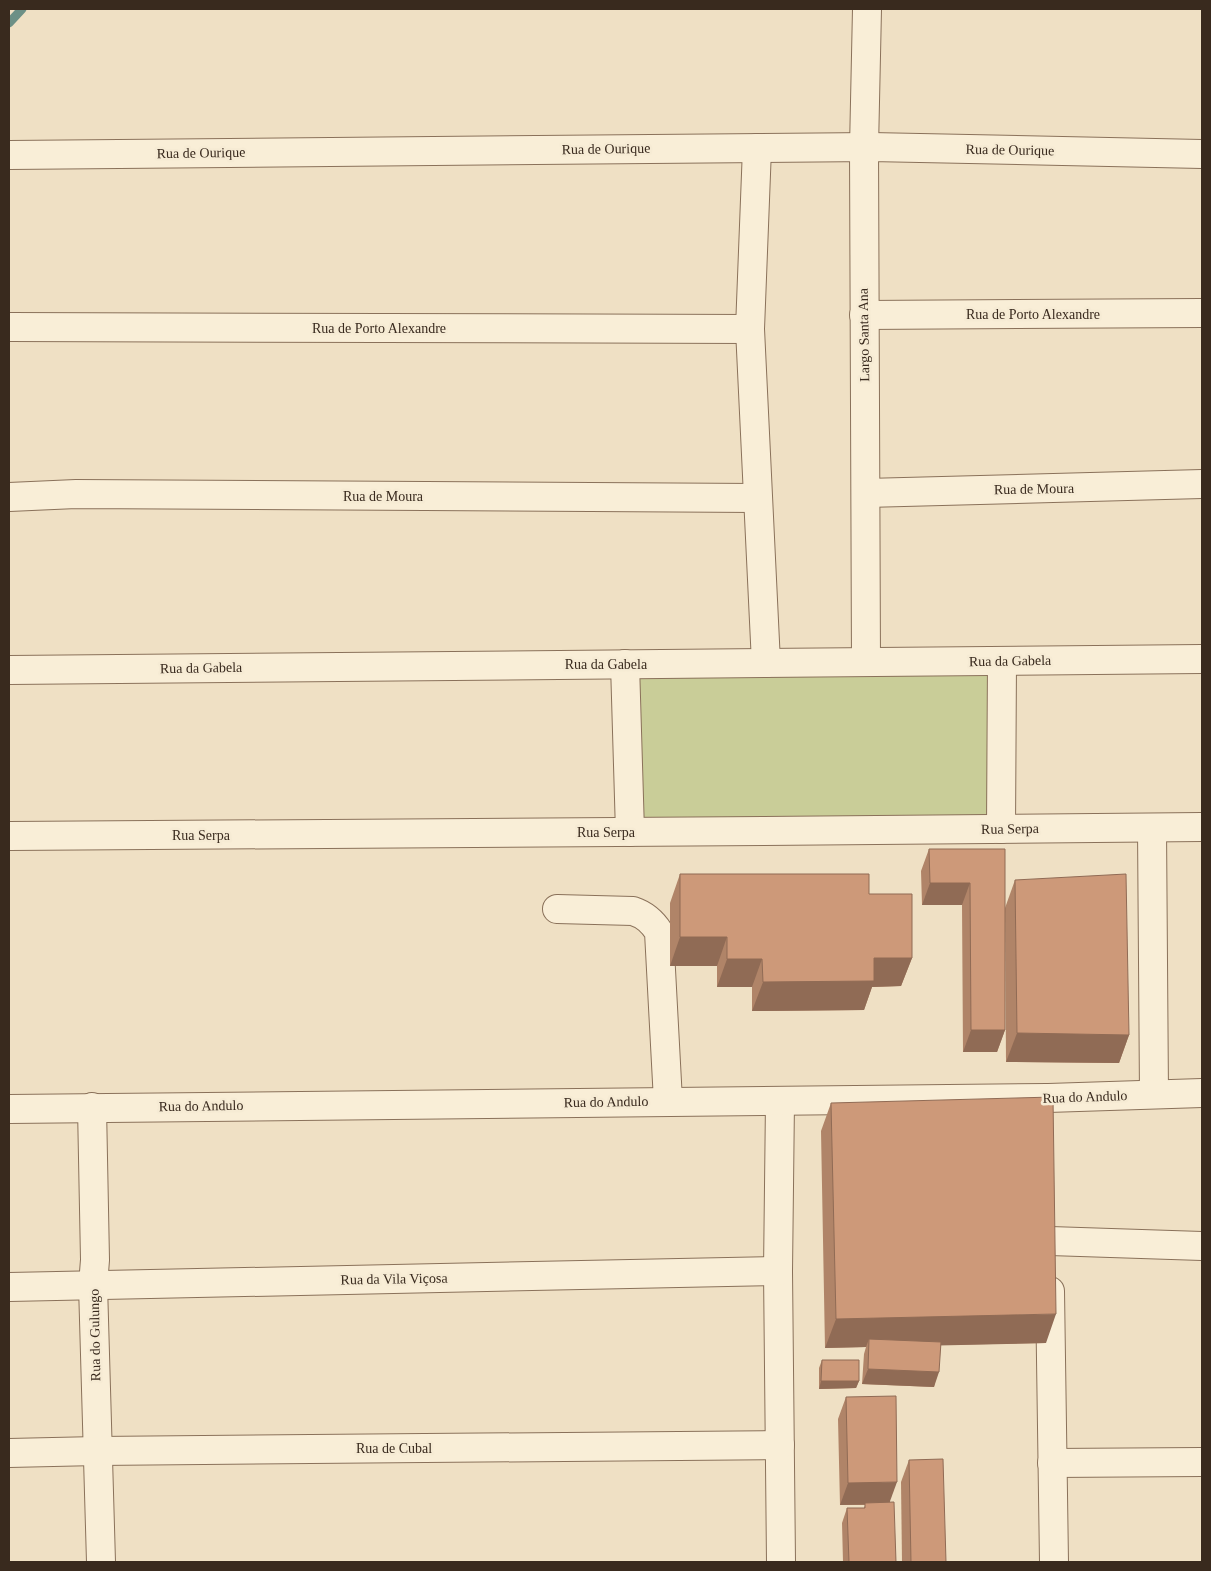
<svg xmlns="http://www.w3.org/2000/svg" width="1211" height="1571" font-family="'Times New Roman',serif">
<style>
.green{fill:#c9cd98}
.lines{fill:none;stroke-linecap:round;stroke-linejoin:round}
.stream{stroke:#6c9086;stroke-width:9}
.minor-casing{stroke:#8a715a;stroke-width:30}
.minor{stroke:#f9eed7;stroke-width:28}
.wall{fill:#b08468}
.shaded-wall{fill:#906b55}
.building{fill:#cd9979;stroke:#906b55}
.labels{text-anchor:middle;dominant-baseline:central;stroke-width:5;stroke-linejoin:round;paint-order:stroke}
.street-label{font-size:14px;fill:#392a1e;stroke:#f6ebd4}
</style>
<rect width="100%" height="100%" fill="#efe0c4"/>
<polygon class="green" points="989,673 991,818 638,823 636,679"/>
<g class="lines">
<polyline class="stream" points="9,23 22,9"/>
<defs>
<g id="minor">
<polyline points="757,148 750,329 766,663"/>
<polyline points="9,155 871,147 1202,154"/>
<polyline points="864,315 1202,313"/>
<polyline points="9,327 750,329"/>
<polyline points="866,493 1202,484"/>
<polyline points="9,497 76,494 757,498"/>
<polyline points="866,662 864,148 867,9"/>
<polyline points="625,664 630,832"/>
<polyline points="9,670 1202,659"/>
<polyline points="1152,828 1154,1094"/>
<polyline points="1001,829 1002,662"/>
<polyline points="9,836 764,831 1202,827"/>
<path d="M 557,909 L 633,911 C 645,915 652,921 659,932 L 668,1101"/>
<polyline points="780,1101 778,1271 781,1562"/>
<polyline points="92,1107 95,1260 93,1285 101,1562"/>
<polyline points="9,1109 1048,1098 1202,1093"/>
<polyline points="1050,1241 1202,1246"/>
<polyline points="9,1287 778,1271"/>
<polyline points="1050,1291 1054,1562"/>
<polyline points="9,1453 97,1451 780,1445"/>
<polyline points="1052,1463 1202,1462"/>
</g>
</defs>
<use href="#minor" class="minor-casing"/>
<use href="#minor" class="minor"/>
</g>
<g class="wall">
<polygon points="929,849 1005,849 1005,1030 997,1052 963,1052 962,905 922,905 921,871"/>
<polygon points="680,874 869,894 912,958 901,986 872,987 864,1010 752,1011 752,987 717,987 717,966 670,966 670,903"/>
<polygon points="1015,880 1129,1035 1119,1063 1006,1062 1005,908"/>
<polygon points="831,1103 1046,1343 941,1345 934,1387 862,1384 864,1354 866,1347 825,1348 821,1131"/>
<polygon points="822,1360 859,1381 856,1388 819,1389 819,1368"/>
<polygon points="846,1397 890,1502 896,1562 843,1562 842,1523 847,1508 864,1508 865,1505 840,1505 838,1419"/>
<polygon points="909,1460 946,1562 902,1562 901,1482"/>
</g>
<g class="shaded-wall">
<polygon points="930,883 970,883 962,905 922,905"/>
<polygon points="680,937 727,937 717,966 670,966"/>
<polygon points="874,958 912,958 901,986 872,987 864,1010 752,1011 763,982"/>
<polygon points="727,959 762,959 752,987 717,987"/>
<polygon points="971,1030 1005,1030 997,1052 963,1052"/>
<polygon points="1017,1033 1129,1035 1119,1063 1006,1062"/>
<polygon points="1056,1314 1046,1343 869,1347 869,1339 866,1347 825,1348 836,1319"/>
<polygon points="868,1369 939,1372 934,1387 862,1384"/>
<polygon points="821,1381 859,1381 856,1388 819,1389"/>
<polygon points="897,1482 889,1504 840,1505 848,1483"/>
</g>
<g class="building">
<polygon points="929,849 1005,849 1005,1030 971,1030 970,883 930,883"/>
<polygon points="680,874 869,874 869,894 912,894 912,958 874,958 874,981 763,982 762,959 727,959 727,937 680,937"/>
<polygon points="1126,874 1129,1035 1017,1033 1015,880"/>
<polygon points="1053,1097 1056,1314 836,1319 831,1103"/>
<polygon points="869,1339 941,1342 939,1372 868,1369"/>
<polygon points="822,1360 859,1360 859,1381 821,1381"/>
<polygon points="896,1396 897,1482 848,1483 846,1397"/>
<polygon points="943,1459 946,1562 911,1562 909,1460"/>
<polygon points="894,1502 896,1562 849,1562 847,1508 865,1508 865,1503"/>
</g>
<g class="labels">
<g class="street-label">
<text transform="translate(606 149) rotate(-1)">Rua de Ourique</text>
<text transform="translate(1010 150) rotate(1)">Rua de Ourique</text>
<text transform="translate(201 153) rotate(-1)">Rua de Ourique</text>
<text x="1033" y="314">Rua de Porto Alexandre</text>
<text x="379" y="328">Rua de Porto Alexandre</text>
<text transform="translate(864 335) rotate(-91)">Largo Santa Ana</text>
<text transform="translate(1034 489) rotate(-1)">Rua de Moura</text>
<text x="383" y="496">Rua de Moura</text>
<text transform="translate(1010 661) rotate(-1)">Rua da Gabela</text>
<text x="606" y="664">Rua da Gabela</text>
<text transform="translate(201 668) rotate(-1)">Rua da Gabela</text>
<text transform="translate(1010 829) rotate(-1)">Rua Serpa</text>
<text x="606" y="832">Rua Serpa</text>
<text x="201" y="835">Rua Serpa</text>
<text transform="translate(1085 1097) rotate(-2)">Rua do Andulo</text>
<text transform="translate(606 1102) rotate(-1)">Rua do Andulo</text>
<text transform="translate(201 1106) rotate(-1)">Rua do Andulo</text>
<text transform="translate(394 1279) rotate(-1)">Rua da Vila Viçosa</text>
<text transform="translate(95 1335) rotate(-91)">Rua do Gulungo</text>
<text x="394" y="1448">Rua de Cubal</text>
</g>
</g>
<rect width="1211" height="1571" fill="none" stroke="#392a1e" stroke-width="20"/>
</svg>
